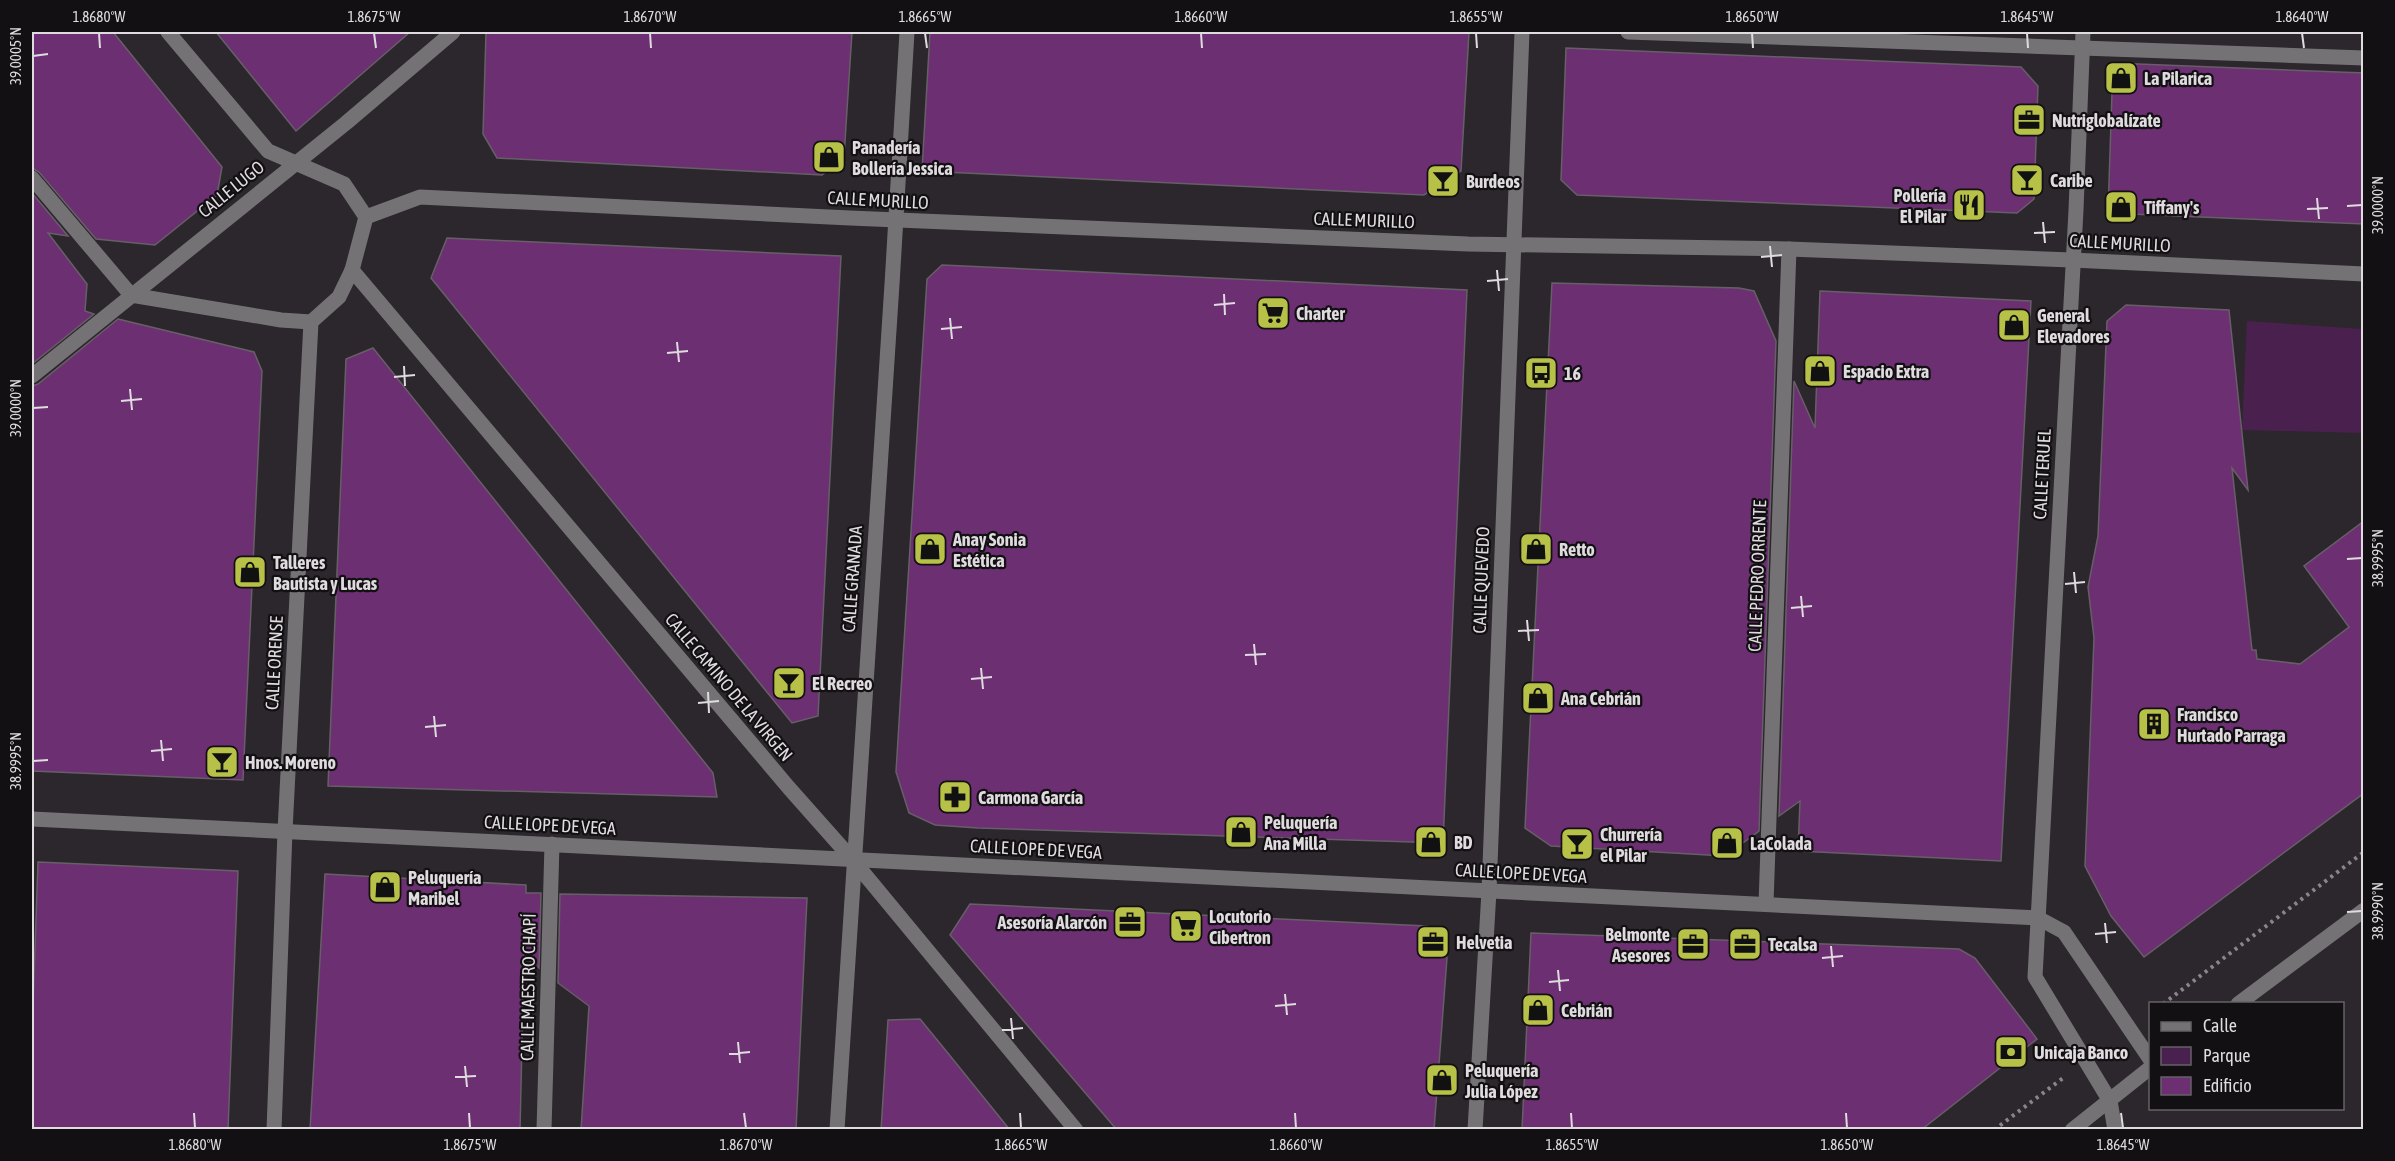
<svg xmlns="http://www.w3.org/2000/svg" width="2395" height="1161" font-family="'Asap Condensed',sans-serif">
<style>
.green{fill:#4a204f}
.building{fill:#6b2f72;stroke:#675f67;stroke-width:1.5}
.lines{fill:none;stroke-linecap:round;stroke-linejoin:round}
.path{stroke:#8a858b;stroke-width:4;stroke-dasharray:3 4.5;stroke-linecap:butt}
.minor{stroke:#757276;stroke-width:15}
.ticks{fill:none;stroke:#dfdbdf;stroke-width:2}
.labels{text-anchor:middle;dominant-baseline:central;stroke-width:4.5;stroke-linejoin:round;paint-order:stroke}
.poi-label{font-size:18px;font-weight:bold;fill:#dfdbdf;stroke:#131013;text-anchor:start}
.street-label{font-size:18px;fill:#dfdbdf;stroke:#131013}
.neatline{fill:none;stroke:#dfdbdf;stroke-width:2}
.ticks-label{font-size:15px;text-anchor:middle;fill:#dfdbdf}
</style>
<rect width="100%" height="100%" fill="#2c262d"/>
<polygon class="green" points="2247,321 2363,329 2363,433 2242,430"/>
<g class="building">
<polygon points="32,32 113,32 222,167 217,195 155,245 96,239 39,172 32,168"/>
<polygon points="216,32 410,32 296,131"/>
<polygon points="486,32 852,32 844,157 822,175 497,158 483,134"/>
<polygon points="930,32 1469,32 1461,171 1424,195 922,171"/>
<polygon points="1566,48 2021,67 2038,86 2034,199 2017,213 1577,195 1561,180"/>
<polygon points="2113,63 2364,73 2364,224 2108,213"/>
<polygon points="32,193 68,236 48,233 87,284 85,311 94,314 32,364"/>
<polygon points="447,238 841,256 818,716 792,723 431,278"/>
<polygon points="942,265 1467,290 1443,843 978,828 935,825 909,813 896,772 901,690 927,279"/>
<polygon points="1552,283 1739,288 1754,291 1776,341 1759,831 1725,856 1551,846 1525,828"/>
<polygon points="1820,291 2031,301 2001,861 1798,851 1800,801 1779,816 1794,381 1815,428"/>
<polygon points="2126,305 2229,310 2248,490 2232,468 2252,650 2256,650 2257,659 2300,664 2349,627 2304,566 2364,521 2364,793 2144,957 2111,916 2085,866 2094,638 2088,587 2098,536 2107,321"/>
<polygon points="118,319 254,352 262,371 243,780 32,771 32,386 38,384"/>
<polygon points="373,348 713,773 717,797 328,786 346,359"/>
<polygon points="38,862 238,871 228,1130 32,1130 32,1034"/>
<polygon points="325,874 526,885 526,893 541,893 539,968 524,956 520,1130 310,1130"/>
<polygon points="560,894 807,898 796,1130 581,1130 589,1006 558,983"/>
<polygon points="970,904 1427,926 1441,932 1447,958 1434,1130 1117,1130 950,935"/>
<polygon points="1531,933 1959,949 1975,958 2037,1039 1921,1130 1522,1130"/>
<polygon points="920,1019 947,1052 1010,1130 881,1130 888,1020"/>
</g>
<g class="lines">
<g class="path">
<polyline points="2163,1004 2364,852"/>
<polyline points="1994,1130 2063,1078"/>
</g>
<g class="minor">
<polyline points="168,32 268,151 344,184 366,217"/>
<polyline points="1628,32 2364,58"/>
<polyline points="2083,32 2076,210 2035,977 2110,1101 2115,1130"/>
<polyline points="32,178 131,295 281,320 311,322"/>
<polyline points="366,217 420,197 850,218 1468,244 1789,249 2072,260 2364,274"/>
<polyline points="352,270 789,788 852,859 1076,1130"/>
<polyline points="32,376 346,123 453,32"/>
<polyline points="32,819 2038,918 2064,932 2150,1059"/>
<polyline points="1766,904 1789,249"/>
<polyline points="2238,1004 2364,910"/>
<polyline points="274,1130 285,831 311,322 339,297 352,270 366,217"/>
<polyline points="544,1130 552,844"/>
<path d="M 837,1130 C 858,763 887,398 907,32"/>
<polyline points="1475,1130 1489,891 1522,32"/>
<polyline points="2072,1130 2150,1068"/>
</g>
</g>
<path class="ticks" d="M 99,33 L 100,48M 374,33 L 376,48M 650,33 L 651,48M 925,33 L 927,48M 1201,33 L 1202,48M 1476,33 L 1477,48M 1752,33 L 1753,48M 2027,33 L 2028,48M 2302,33 L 2304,48M 33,56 L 48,54M 2317,198 L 2319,219M 2347,206 L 2362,205M 2307,209 L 2328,208M 2043,222 L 2045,243M 2034,233 L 2055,232M 1770,246 L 1772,267M 1761,257 L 1782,255M 1497,270 L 1499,291M 1487,281 L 1508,279M 1224,294 L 1225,315M 1214,305 L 1235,303M 950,318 L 952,339M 941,329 L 962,327M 677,342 L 679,362M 667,353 L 688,351M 404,366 L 405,386M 394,377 L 415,375M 130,389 L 132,410M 121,401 L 142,399M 33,408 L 48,407M 2347,559 L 2362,558M 2074,572 L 2076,593M 2065,584 L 2085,582M 1801,596 L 1803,617M 1791,608 L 1812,606M 1527,620 L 1529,641M 1518,631 L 1539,630M 1254,644 L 1256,665M 1245,655 L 1266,654M 981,668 L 983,689M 971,679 L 992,677M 708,692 L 709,713M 698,703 L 719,701M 434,716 L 436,737M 425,727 L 446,725M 161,740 L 163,761M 151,751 L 172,749M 33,761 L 48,760M 2347,912 L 2362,911M 2105,923 L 2107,943M 2095,934 L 2116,932M 1831,946 L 1833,967M 1822,958 L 1843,956M 1558,970 L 1560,991M 1549,982 L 1569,980M 1285,994 L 1287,1015M 1275,1006 L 1296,1004M 1011,1018 L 1013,1039M 1002,1030 L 1023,1028M 738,1042 L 740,1063M 729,1054 L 750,1052M 465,1066 L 467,1087M 455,1077 L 476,1076M 194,1113 L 195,1128M 469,1113 L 470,1128M 744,1113 L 746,1128M 1020,1113 L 1021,1128M 1295,1113 L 1296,1128M 1571,1113 L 1572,1128M 1846,1113 L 1847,1128M 2121,1113 L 2123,1128"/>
<defs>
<symbol id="shop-square" viewBox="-11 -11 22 22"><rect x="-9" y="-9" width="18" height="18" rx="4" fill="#b8c147" stroke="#131013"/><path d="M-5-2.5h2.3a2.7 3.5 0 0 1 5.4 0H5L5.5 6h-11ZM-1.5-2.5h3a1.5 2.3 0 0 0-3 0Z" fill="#111"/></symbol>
<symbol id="office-square" viewBox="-11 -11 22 22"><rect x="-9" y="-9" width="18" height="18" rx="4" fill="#b8c147" stroke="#131013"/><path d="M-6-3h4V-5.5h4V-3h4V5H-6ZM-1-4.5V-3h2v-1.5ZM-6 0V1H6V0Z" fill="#111"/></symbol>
<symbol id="bar-square" viewBox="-11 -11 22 22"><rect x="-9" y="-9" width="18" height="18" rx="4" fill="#b8c147" stroke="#131013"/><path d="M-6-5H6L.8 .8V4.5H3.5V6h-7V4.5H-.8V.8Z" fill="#111"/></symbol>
<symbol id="restaurant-square" viewBox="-11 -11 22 22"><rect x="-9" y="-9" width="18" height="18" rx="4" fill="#b8c147" stroke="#131013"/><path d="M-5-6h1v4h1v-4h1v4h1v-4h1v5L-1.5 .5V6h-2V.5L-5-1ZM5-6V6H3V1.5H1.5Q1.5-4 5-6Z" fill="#111"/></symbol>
<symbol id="supermarket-square" viewBox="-11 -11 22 22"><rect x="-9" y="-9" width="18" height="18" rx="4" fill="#b8c147" stroke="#131013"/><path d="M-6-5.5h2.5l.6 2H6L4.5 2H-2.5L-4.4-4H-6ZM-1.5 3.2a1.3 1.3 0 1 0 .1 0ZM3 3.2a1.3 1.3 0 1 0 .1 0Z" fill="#111"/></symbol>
<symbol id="bus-square" viewBox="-11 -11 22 22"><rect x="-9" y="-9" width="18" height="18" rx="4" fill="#b8c147" stroke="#131013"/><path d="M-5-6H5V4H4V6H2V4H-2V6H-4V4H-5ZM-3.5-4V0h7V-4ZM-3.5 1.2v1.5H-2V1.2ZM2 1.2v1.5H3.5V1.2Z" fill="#111"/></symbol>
<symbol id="building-square" viewBox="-11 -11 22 22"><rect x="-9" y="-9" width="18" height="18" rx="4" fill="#b8c147" stroke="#131013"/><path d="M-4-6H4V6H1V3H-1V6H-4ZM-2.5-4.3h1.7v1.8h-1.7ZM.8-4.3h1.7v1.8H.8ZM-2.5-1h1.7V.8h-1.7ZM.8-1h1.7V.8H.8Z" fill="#111"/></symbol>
<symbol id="pharmacy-square" viewBox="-11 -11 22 22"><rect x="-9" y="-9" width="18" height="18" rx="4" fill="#b8c147" stroke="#131013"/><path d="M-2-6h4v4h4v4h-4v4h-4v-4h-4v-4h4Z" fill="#111"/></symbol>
<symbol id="bank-square" viewBox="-11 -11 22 22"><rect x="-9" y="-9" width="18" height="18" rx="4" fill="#b8c147" stroke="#131013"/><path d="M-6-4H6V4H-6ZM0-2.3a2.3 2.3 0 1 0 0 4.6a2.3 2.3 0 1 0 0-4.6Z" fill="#111"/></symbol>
</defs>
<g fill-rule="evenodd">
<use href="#shop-square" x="2102" y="59" width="38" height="38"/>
<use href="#office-square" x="2010" y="101" width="38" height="38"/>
<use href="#shop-square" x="810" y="138" width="38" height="38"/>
<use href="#bar-square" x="2008" y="161" width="38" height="38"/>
<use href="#bar-square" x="1424" y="162" width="38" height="38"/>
<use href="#restaurant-square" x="1950" y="186" width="38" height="38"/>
<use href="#shop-square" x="2102" y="188" width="38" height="38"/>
<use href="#supermarket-square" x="1254" y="294" width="38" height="38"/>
<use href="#shop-square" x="1995" y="306" width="38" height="38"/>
<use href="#shop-square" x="1801" y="352" width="38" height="38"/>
<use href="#bus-square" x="1522" y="354" width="38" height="38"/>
<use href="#shop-square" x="911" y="530" width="38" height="38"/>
<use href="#shop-square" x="1517" y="530" width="38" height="38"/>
<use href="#shop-square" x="231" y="553" width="38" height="38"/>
<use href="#bar-square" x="770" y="664" width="38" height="38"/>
<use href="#shop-square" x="1519" y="679" width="38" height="38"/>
<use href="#building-square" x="2135" y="705" width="38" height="38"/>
<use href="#bar-square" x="203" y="743" width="38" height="38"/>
<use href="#pharmacy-square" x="936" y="778" width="38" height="38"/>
<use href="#shop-square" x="1222" y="813" width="38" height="38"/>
<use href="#shop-square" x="1412" y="823" width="38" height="38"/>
<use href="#shop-square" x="1708" y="824" width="38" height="38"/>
<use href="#bar-square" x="1558" y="825" width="38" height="38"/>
<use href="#shop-square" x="366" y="868" width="38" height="38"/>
<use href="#office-square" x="1111" y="903" width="38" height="38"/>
<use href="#supermarket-square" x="1167" y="907" width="38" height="38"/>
<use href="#office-square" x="1414" y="923" width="38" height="38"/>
<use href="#office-square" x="1674" y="925" width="38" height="38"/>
<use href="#office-square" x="1726" y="925" width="38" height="38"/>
<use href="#shop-square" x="1519" y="991" width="38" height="38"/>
<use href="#bank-square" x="1992" y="1033" width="38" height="38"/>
<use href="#shop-square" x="1423" y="1061" width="38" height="38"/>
</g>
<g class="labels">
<g class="poi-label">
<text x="2144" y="78">La Pilarica</text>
<text x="2052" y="120">Nutriglobalízate</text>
<text x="852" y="147">Panadería<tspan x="852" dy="21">Bollería Jessica</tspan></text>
<text x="2050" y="180">Caribe</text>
<text x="1466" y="181">Burdeos</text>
<text x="1946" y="195" text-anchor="end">Pollería<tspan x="1946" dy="21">El Pilar</tspan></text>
<text x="2144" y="207">Tiffany's</text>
<text x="1296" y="313">Charter</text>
<text x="2037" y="315">General<tspan x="2037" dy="21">Elevadores</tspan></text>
<text x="1843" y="371">Espacio Extra</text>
<text x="1564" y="373">16</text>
<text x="953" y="539">Anay Sonia<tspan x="953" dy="21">Estética</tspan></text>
<text x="1559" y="549">Retto</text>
<text x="273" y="562">Talleres<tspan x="273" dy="21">Bautista y Lucas</tspan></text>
<text x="812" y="683">El Recreo</text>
<text x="1561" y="698">Ana Cebrián</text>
<text x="2177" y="714">Francisco<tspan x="2177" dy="21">Hurtado Parraga</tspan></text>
<text x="245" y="762">Hnos. Moreno</text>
<text x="978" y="797">Carmona García</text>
<text x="1264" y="822">Peluquería<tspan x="1264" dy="21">Ana Milla</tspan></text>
<text x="1600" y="834">Churrería<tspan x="1600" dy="21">el Pilar</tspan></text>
<text x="1454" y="842">BD</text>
<text x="1750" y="843">LaColada</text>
<text x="408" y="877">Peluquería<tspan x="408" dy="21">Maribel</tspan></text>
<text x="1209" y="916">Locutorio<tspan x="1209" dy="21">Cibertron</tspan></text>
<text x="1107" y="922" text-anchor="end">Asesoría Alarcón</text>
<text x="1670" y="934" text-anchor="end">Belmonte<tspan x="1670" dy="21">Asesores</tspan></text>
<text x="1456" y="942">Helvetia</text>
<text x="1768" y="944">Tecalsa</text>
<text x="1561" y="1010">Cebrián</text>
<text x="2034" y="1052">Unicaja Banco</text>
<text x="1465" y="1070">Peluquería<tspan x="1465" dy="21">Julia López</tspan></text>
</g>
<g class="street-label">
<text transform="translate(231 189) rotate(-39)">CALLE LUGO</text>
<text transform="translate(878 200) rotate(3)">CALLE MURILLO</text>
<text transform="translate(1364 220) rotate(2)">CALLE MURILLO</text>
<text transform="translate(2120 243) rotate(3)">CALLE MURILLO</text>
<text transform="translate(2042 474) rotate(-87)">CALLE TERUEL</text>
<text transform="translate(1757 576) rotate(-88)">CALLE PEDRO ORRENTE</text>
<text transform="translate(852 579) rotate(-86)">CALLE GRANADA</text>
<text transform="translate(1481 580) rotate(-88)">CALLE QUEVEDO</text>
<text transform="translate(274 663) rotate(-87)">CALLE ORENSE</text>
<text transform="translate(729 687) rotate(50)">CALLE CAMINO DE LA VIRGEN</text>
<text transform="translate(550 825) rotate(3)">CALLE LOPE DE VEGA</text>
<text transform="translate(1036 849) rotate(3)">CALLE LOPE DE VEGA</text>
<text transform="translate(1521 873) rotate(3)">CALLE LOPE DE VEGA</text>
<text transform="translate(528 987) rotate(-89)">CALLE MAESTRO CHAPÍ</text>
</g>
</g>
<rect width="2395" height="1161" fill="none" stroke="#131013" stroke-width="66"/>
<rect x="2149" y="1002" width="195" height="108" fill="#131013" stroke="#656165" stroke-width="1.5"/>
<rect x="2161" y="1022" width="30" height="9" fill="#757276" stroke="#656165" stroke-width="1.5"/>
<text x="2203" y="1032" font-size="18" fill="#dfdbdf">Calle</text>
<rect x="2161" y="1047" width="30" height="18" fill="#4a204f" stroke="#656165" stroke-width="1.5"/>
<text x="2203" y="1062" font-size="18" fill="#dfdbdf">Parque</text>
<rect x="2161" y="1077" width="30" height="18" fill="#6b2f72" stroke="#656165" stroke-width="1.5"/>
<text x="2203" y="1092" font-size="18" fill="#dfdbdf">Edificio</text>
<rect x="33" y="33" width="2329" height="1095" class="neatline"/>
<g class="ticks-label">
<text x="99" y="22">1.8680°W</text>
<text x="374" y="22">1.8675°W</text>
<text x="650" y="22">1.8670°W</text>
<text x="925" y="22">1.8665°W</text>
<text x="1201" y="22">1.8660°W</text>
<text x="1476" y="22">1.8655°W</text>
<text x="1752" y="22">1.8650°W</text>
<text x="2027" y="22">1.8645°W</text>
<text x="2302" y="22">1.8640°W</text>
<text transform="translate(16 56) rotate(-90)" y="5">39.0005°N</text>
<text transform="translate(2378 205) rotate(-90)" y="5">39.0000°N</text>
<text transform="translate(16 408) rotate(-90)" y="5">39.0000°N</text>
<text transform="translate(2378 558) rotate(-90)" y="5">38.9995°N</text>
<text transform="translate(16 761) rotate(-90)" y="5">38.9995°N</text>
<text transform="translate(2378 911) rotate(-90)" y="5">38.9990°N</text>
<text x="195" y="1150">1.8680°W</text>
<text x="470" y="1150">1.8675°W</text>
<text x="746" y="1150">1.8670°W</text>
<text x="1021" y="1150">1.8665°W</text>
<text x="1296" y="1150">1.8660°W</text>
<text x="1572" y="1150">1.8655°W</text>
<text x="1847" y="1150">1.8650°W</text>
<text x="2123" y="1150">1.8645°W</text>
</g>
</svg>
